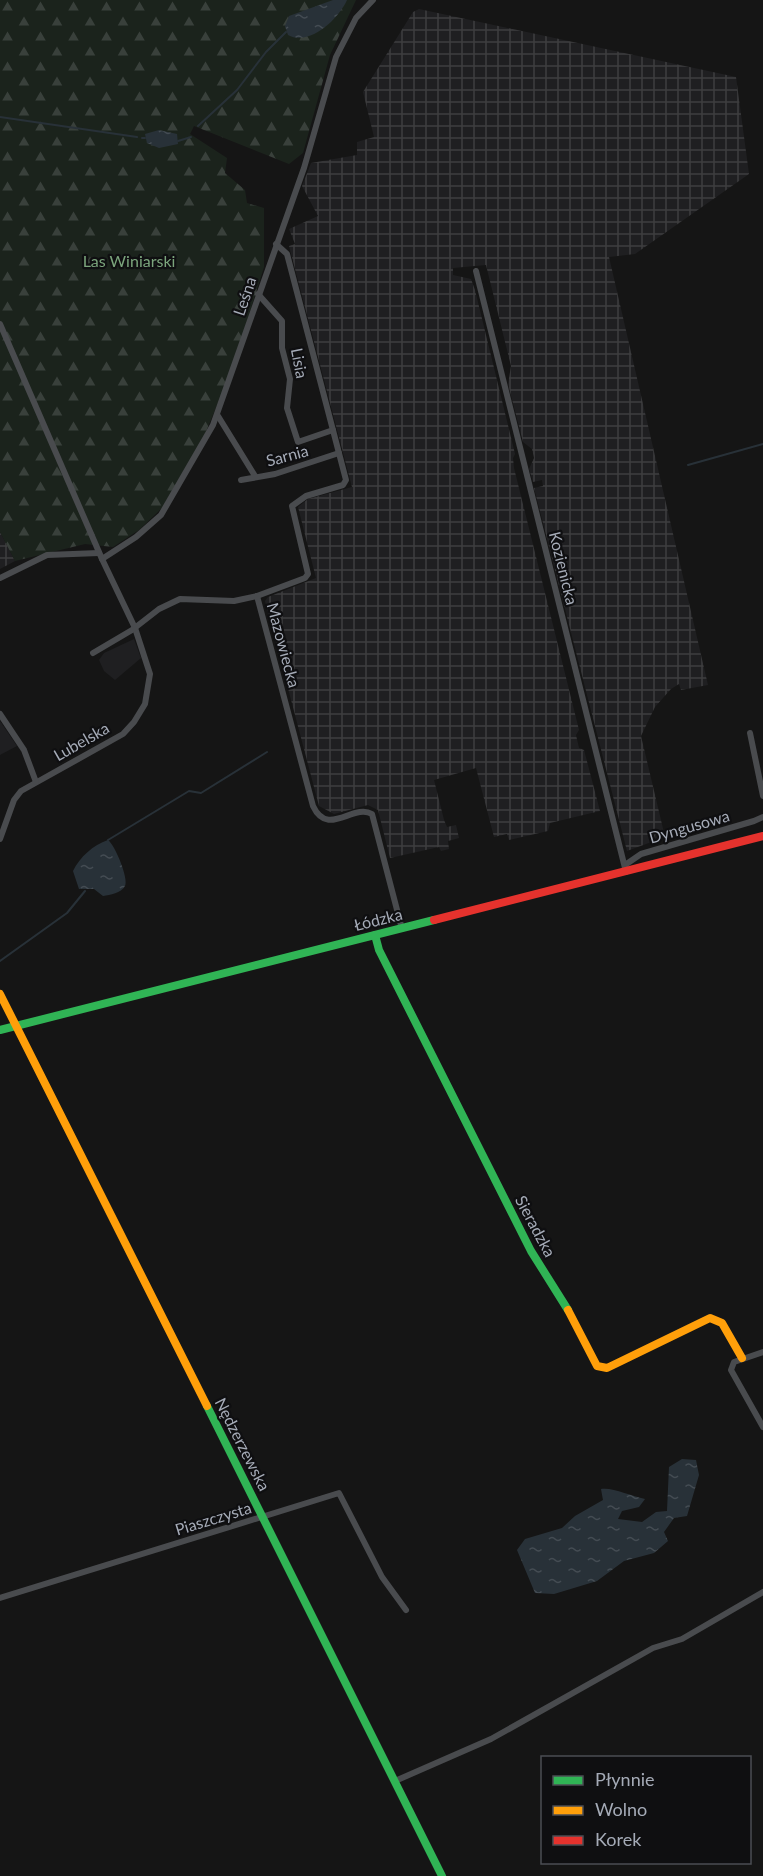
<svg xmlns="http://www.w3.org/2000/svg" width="763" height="1876" font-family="Lato,sans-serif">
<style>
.built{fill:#1f1f21}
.industrial{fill:url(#industrial-grid)}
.forest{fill:url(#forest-firs)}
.water{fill:url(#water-ripples)}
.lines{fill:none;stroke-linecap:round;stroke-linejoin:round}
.stream{stroke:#283138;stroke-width:2}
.street{stroke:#494b4e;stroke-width:6}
.fast{stroke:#30b455;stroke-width:8}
.slow{stroke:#ff9f0a;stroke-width:8}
.jam{stroke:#e5322d;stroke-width:8}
.labels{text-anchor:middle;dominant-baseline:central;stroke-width:4.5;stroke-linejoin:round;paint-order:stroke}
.park-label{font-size:16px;fill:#7ba47c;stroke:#0f0f11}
.street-label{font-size:16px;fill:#a5abb7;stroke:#0f0f11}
</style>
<defs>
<pattern id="industrial-grid" width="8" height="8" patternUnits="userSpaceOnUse" patternTransform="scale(1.5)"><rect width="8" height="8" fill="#1f1f21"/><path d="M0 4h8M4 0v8" fill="none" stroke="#3d3d3f"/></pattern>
<pattern id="forest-firs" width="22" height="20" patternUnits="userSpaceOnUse" patternTransform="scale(1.5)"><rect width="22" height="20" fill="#1b231c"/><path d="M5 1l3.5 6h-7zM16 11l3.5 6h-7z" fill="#39403b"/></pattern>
<pattern id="water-ripples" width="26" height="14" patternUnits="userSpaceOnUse" patternTransform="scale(1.5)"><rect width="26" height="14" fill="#283138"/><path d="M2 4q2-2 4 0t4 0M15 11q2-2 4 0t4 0" fill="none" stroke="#444c53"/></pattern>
</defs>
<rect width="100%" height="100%" fill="#151515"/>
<g class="built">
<polygon points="134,639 141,658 115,680 104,671 99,660 104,653"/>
<polygon points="0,721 17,746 0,755"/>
</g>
<g class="industrial">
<polygon points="419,9 736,77 749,174 635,254 609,257 708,685 681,690 679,684 671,689 655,707 641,736 665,837 627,851 534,488 543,486 542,480 533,482 529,469 534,458 532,449 523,442 508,384 511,366 486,265 453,268 453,275 471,279 475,290 515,454 513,458 514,468 579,730 576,735 579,748 584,750 600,811 550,823 548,831 509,840 507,834 494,837 476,768 434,780 444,820 447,827 456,825 459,838 448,841 449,849 441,851 439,847 390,858 378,810 368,805 334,814 319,806 265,601 268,597 316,578 298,507 308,499 352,487 289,246 295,244 289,229 318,216 302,186 311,163 357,155 357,142 374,137 363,92 413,12"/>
<polygon points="0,532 15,561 0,569"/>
</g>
<polygon class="forest" points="0,0 356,0 330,55 303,153 289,164 194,126 190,134 227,158 225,173 245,190 247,203 264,208 264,267 230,374 205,434 162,508 139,530 113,547 85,544 15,561 0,532"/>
<g class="water">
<path d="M 333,0 L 347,0 C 339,18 310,47 288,35 L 285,26 L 289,16 Z"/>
<polygon points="159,130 177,134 178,144 159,148 147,143 145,134"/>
<path d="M 108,840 C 115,845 129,879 125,886 C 121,893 110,895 103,896 L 94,889 L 79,889 L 73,871 C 80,857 93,845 108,840 Z"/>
<path d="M 682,1459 L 696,1460 L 699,1475 L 687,1516 L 674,1518 L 664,1532 L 668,1541 L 654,1553 L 624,1561 L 597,1581 L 554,1594 L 535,1593 L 517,1550 L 525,1539 L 562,1528 L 575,1516 L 603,1500 L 601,1489 C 612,1487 631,1496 645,1499 L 639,1507 L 622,1511 L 618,1519 L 642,1522 L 656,1512 L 667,1511 L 669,1467 Z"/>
</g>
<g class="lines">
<g class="stream">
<polyline points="0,117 137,137"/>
<polyline points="198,126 237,90 266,52 286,32"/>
<polyline points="142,138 145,138"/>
<polyline points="178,141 191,137"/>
<polyline points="688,465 763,444"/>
<polyline points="108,840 189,791 201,793 267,752"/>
<polyline points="0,961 67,913 85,891"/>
</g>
<g class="street">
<polyline points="476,271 626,872"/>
<polyline points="258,294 282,321 282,348 290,379 287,408 298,442 333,430"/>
<polyline points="0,324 102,559 135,628 150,674 145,704 134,722 123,734 21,791 14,800 0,839"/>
<polyline points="218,416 255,476"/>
<polyline points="241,480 275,474 339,453"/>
<polyline points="102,559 136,537 161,515 213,425 304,168 336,57 356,18 373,0"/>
<polyline points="0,578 47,555 99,553"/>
<path d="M 257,596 L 313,806 C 328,838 353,803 372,814 L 402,929"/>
<polyline points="93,653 132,630 159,609 180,599 234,601 257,596 305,578 308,574 292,506 306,496 343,485 346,480 287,254 276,244"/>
<polyline points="0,714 24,750 36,782"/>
<polyline points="750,733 763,796"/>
<polyline points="625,865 641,854 754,821 763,817"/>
<polyline points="763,1352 734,1362 731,1370 763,1427"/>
<polyline points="0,1598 339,1493 382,1577 406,1610"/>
<polyline points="395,1781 491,1739 653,1648 682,1639 763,1592"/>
</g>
<g class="fast">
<polyline points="375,935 379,950 531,1251 568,1310"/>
<polyline points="0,1030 434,920"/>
<polyline points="207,1406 442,1876"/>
</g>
<g class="slow">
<polyline points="0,994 207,1406"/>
<polyline points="568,1310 597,1366 607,1368 710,1318 722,1323 742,1358"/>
</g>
<polyline class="jam" points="434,920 763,836"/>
</g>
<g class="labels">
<g class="park-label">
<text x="129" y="260">Las Winiarski</text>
</g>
<g class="street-label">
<text transform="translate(244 296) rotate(-71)">Leśna</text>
<text transform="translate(300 363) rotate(79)">Lisia</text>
<text transform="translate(287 455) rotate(-15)">Sarnia</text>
<text transform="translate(564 568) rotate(76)">Kozienicka</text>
<text transform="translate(284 645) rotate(75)">Mazowiecka</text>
<text transform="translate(81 741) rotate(-30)">Lubelska</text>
<text transform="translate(689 826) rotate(-16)">Dyngusowa</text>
<text transform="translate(378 919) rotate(-14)">Łódzka</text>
<text transform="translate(536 1226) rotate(62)">Sieradzka</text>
<text transform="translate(243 1444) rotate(63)">Nędzerzewska</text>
<text transform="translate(213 1518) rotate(-17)">Piaszczysta</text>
</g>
</g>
<rect x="541" y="1756" width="210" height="108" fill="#0f0f11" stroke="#4b4d53" stroke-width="1.5"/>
<rect x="553" y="1776" width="30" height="9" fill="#30b455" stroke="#4b4d53" stroke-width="1.5"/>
<text x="595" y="1786" font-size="18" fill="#a5abb7">Płynnie</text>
<rect x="553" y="1806" width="30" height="9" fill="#ff9f0a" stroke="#4b4d53" stroke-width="1.5"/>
<text x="595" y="1816" font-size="18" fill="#a5abb7">Wolno</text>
<rect x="553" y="1836" width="30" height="9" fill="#e5322d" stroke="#4b4d53" stroke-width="1.5"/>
<text x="595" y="1846" font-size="18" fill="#a5abb7">Korek</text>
</svg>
